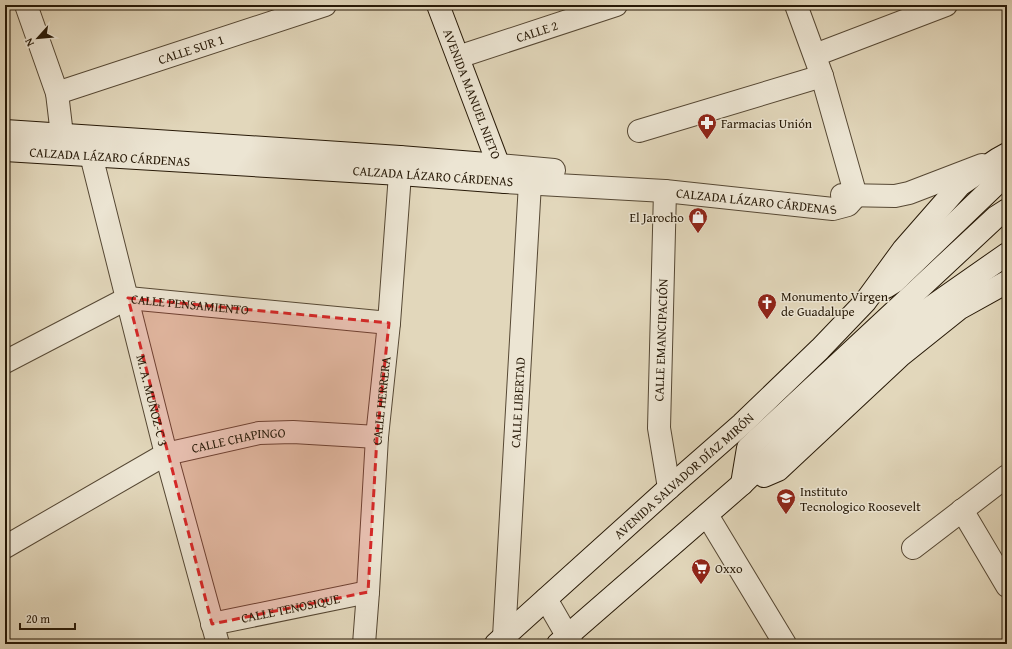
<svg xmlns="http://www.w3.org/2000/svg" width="1012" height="649" font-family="'Gentium Book Plus',serif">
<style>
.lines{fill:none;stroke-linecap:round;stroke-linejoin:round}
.street-casing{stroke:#564834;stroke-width:24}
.secondary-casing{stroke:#271907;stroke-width:24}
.street{stroke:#ece5d3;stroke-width:22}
.secondary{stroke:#ece5d3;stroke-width:22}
.marked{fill:#d62828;fill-opacity:0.2;stroke:#d62828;stroke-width:3;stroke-dasharray:8 5;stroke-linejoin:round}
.labels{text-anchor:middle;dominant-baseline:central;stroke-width:3;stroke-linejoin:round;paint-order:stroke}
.street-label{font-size:13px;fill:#271907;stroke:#ece5d3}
.poi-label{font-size:13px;fill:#271907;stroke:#ece5d3;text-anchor:start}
</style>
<rect width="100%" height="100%" fill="#e2d7bb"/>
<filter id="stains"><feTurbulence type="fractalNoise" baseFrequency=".005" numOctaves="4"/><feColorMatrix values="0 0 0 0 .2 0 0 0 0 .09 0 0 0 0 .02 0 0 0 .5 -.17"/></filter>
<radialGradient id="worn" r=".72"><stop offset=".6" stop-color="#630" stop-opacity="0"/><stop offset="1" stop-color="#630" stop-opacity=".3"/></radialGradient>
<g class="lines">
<defs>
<g id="street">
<polyline points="26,5 57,93 62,135"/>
<polyline points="815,55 946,5"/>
<path id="s1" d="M 458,57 L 616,5"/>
<path id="s2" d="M 57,93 L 325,5"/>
<polyline points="639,131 822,76"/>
<path id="s3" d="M 91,155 L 166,454 L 218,644"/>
<polyline points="499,165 554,170"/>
<path id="s4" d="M 505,182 L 665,191 L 833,209 L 848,205 L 856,196 L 822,76 L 796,5"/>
<polyline points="665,191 659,428 669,488"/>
<polyline points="842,195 895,196 909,193 982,165"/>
<path id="s5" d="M 5,362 L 128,298 L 389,323"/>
<polyline points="962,510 1007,586"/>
<polyline points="707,515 785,644"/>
<path id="s6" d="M 5,547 L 166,454 L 259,433 L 293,432 L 377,437"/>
<polyline points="913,548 1007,476"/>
<polyline points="546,599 572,644"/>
<path id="s7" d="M 212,624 L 368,592"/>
<path id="s8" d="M 504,637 L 530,183 L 530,169"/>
<path id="s9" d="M 364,644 L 368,592 L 377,437 L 389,323 L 400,174 L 400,157"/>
</g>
<g id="secondary">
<polyline points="5,131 400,157 499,165"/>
<path id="s10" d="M 5,150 L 400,174 L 505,182 L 438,5"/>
<polyline points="886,287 894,282 995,185 1007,177"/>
<polyline points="764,476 778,470 900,356 960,308 1007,282"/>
<polyline points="742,484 748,448 996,217 1007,210"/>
<path id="s11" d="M 496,644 L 669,488 L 742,424 L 820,349 L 865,302 L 903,250 L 960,185 L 998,159 L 1007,154"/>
<polyline points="558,644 742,484 904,326 1007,254"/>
</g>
</defs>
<use href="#street" class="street-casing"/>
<use href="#secondary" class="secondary-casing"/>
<use href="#street" class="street"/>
<use href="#secondary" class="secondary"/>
</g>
<path class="marked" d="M 128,298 L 389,323 L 377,437 L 368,592 L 212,624 Z"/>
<defs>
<symbol id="pharmacy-pin" viewBox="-11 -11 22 30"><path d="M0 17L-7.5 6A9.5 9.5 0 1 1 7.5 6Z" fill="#8f2418" stroke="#ece5d3"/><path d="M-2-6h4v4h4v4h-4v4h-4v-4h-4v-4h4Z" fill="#fff"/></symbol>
<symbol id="shop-pin" viewBox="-11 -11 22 30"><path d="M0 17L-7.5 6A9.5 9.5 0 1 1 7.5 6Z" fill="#8f2418" stroke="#ece5d3"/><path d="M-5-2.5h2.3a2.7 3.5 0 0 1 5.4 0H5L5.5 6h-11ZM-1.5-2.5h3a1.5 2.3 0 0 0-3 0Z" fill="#fff"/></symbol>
<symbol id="church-pin" viewBox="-11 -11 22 30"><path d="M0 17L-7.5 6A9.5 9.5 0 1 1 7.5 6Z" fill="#8f2418" stroke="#ece5d3"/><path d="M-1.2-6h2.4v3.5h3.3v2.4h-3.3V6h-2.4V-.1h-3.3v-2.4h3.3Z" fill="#fff"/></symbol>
<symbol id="university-pin" viewBox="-11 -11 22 30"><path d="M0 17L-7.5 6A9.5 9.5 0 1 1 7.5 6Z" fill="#8f2418" stroke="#ece5d3"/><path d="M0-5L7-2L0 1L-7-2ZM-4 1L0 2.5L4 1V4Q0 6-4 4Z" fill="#fff"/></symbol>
<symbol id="supermarket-pin" viewBox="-11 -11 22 30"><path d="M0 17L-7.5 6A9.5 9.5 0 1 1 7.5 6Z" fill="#8f2418" stroke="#ece5d3"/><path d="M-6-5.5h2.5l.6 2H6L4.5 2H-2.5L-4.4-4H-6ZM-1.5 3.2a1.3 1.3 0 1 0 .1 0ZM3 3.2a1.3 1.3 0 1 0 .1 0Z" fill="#fff"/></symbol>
</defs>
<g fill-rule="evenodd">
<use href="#pharmacy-pin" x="696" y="112" width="22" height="30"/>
<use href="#shop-pin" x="687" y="206" width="22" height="30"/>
<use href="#church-pin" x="756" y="292" width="22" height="30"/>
<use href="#university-pin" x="775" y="487" width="22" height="30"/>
<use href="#supermarket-pin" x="690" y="557" width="22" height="30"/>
</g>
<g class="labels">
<g class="street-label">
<text stroke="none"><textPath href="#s1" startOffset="83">CALLE 2</textPath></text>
<text stroke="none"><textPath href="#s2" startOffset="141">CALLE SUR 1</textPath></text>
<text transform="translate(472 94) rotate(69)">AVENIDA MANUEL NIETO</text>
<text stroke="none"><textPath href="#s10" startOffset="105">CALZADA LÁZARO CÁRDENAS</textPath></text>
<text transform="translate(433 176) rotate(4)">CALZADA LÁZARO CÁRDENAS</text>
<text stroke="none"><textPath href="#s4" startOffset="252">CALZADA LÁZARO CÁRDENAS</textPath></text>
<text stroke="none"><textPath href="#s5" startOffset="201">CALLE PENSAMIENTO</textPath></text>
<text transform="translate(661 340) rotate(-88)">CALLE EMANCIPACIÓN</text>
<text stroke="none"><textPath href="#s3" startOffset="253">M. A. MUÑOZ-C 3</textPath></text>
<text stroke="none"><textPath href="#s9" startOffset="244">CALLE HERRERA</textPath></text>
<text stroke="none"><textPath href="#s8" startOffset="235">CALLE LIBERTAD</textPath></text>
<text stroke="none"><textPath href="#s6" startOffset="260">CALLE CHAPINGO</textPath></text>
<text stroke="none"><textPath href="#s11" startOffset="252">AVENIDA SALVADOR DÍAZ MIRÓN</textPath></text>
<text stroke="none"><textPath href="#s7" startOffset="80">CALLE TENOSIQUE</textPath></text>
</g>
<g class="poi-label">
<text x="721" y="123">Farmacias Unión</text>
<text x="684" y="217" text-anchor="end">El Jarocho</text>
<text x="781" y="296">Monumento Virgen<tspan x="781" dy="15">de Guadalupe</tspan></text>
<text x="800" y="491">Instituto<tspan x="800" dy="15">Tecnologico Roosevelt</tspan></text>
<text x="715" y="568">Oxxo</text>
</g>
</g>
<rect width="1012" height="649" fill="none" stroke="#e2d7bb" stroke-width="20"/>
<rect x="6" y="6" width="1000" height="637" fill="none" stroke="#271907" stroke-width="2"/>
<rect x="10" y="10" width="992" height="629" fill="none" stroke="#271907"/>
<g transform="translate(38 38) rotate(243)" stroke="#ece5d3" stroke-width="3" paint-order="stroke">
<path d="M0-3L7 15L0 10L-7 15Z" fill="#271907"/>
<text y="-6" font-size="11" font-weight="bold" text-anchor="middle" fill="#271907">N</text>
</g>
<path d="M20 623v6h55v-6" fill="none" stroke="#271907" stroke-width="2"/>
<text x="26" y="623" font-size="12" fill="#271907" stroke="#ece5d3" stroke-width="3" paint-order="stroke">20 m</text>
<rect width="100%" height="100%" filter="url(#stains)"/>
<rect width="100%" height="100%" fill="url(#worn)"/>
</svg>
